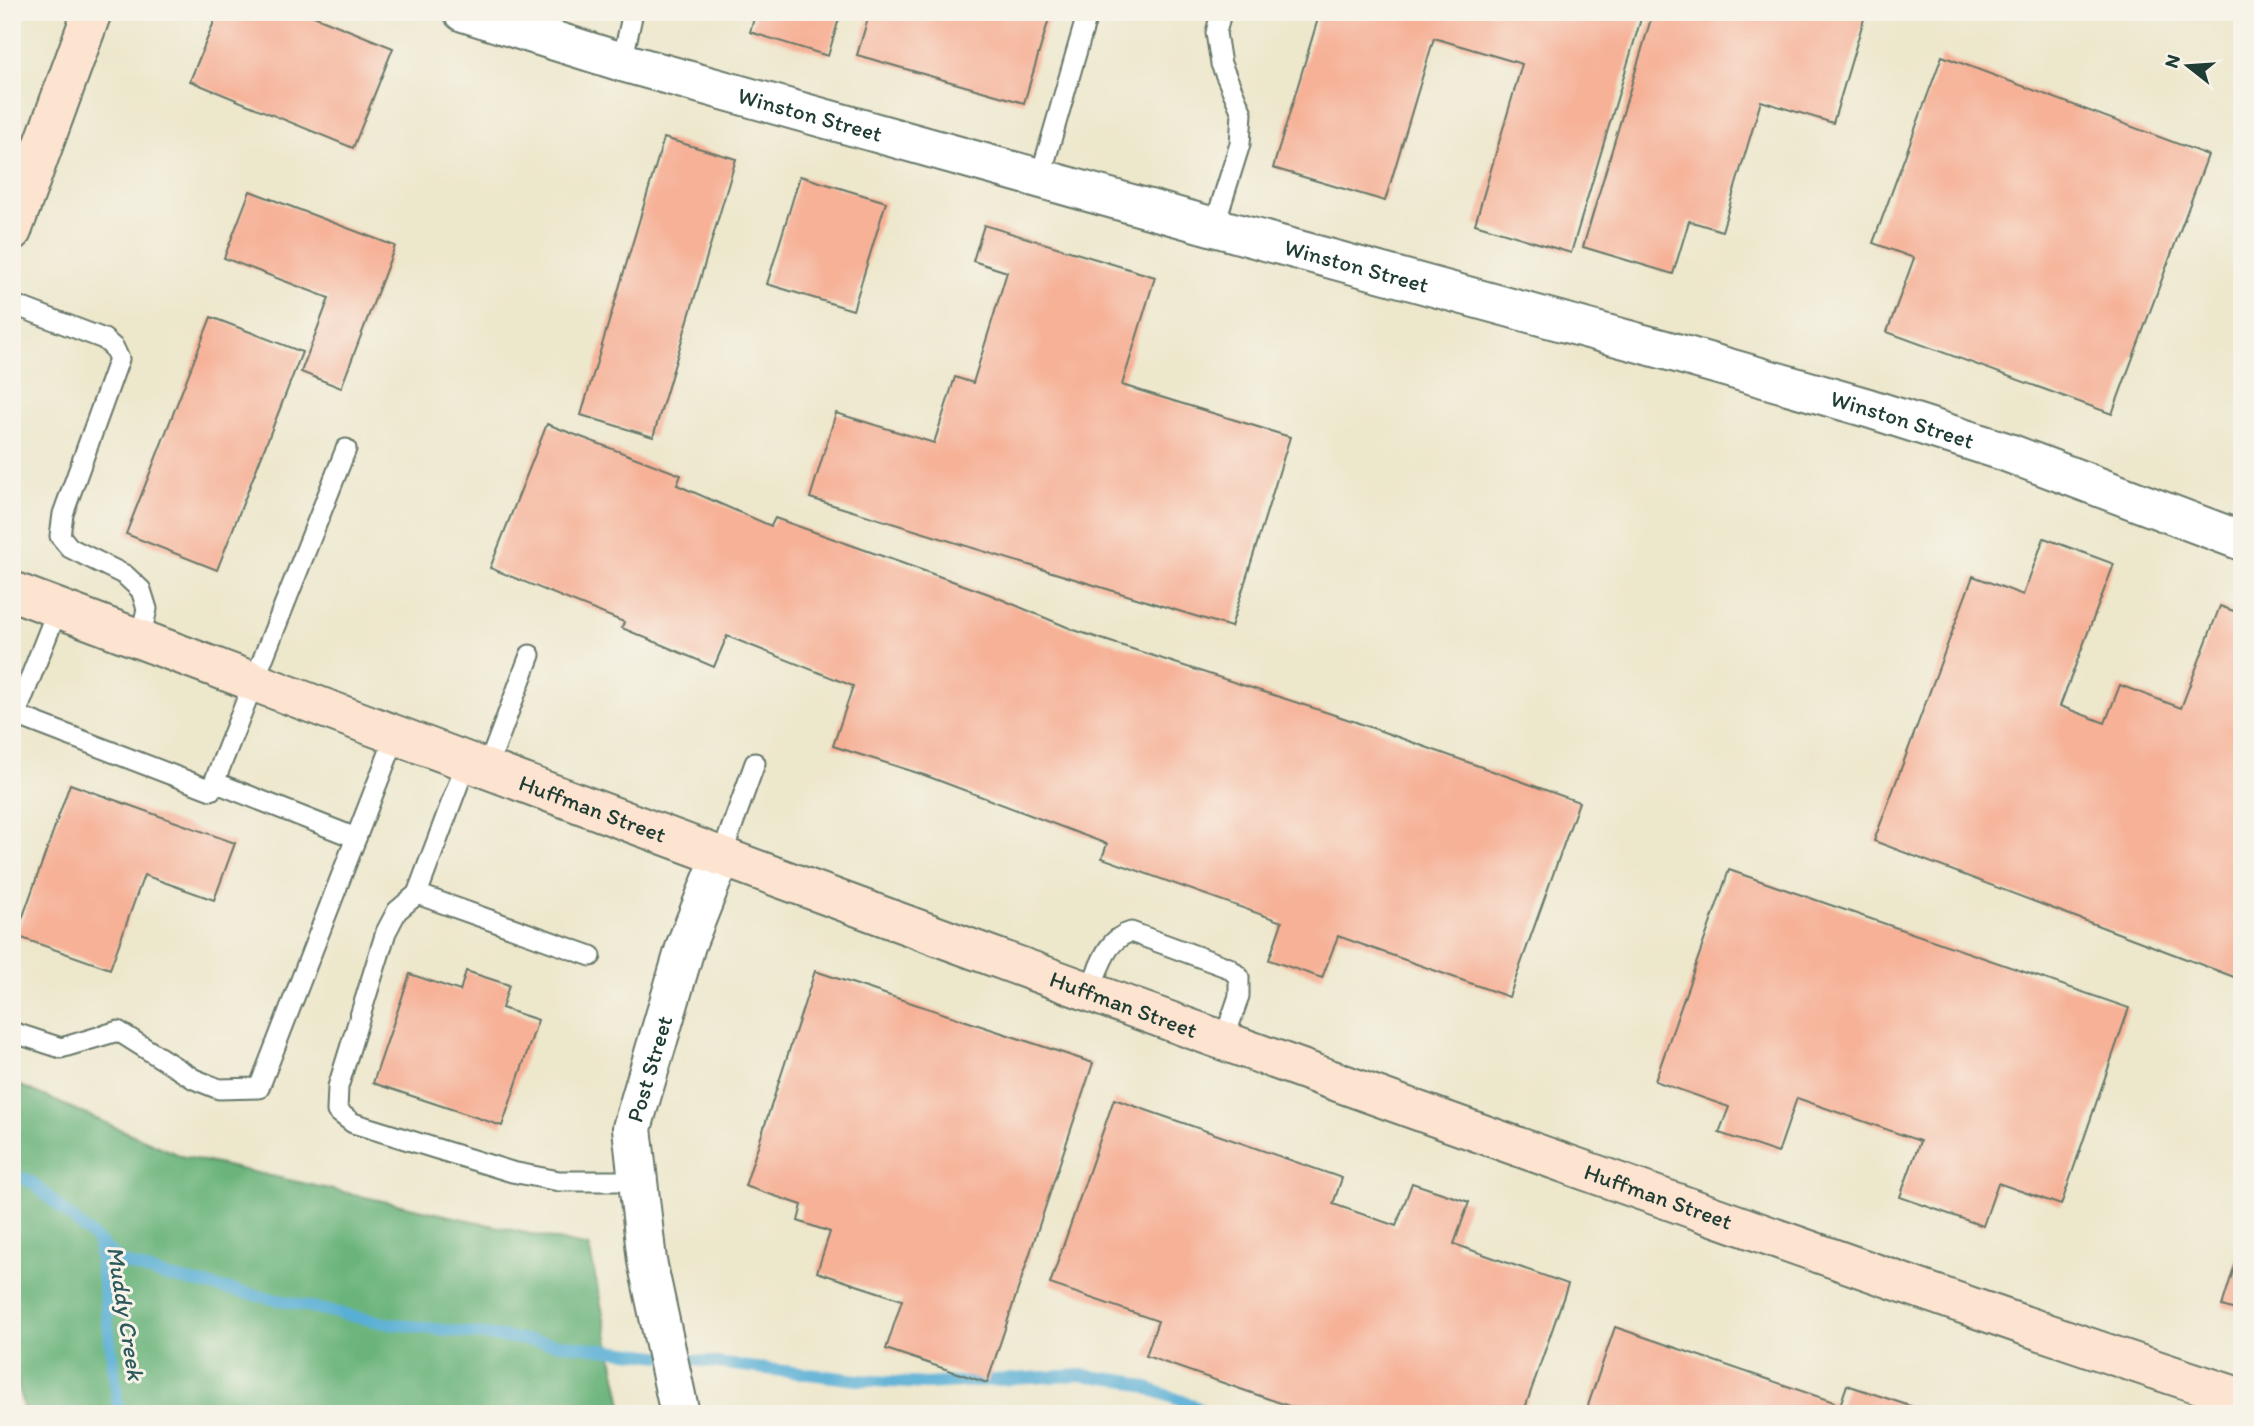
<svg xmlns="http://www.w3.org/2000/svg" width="2254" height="1426" font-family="Itim,sans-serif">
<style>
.forest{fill:#6ab47b;stroke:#447858;stroke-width:2}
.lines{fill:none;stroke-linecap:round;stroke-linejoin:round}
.stream{stroke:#58afd5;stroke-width:12}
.building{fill:#f6b197}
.lane-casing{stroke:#677869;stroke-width:23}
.street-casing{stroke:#677869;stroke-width:42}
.secondary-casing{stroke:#677869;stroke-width:42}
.lane{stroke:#fff;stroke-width:19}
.street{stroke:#fff;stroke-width:38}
.secondary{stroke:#fde4d0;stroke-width:38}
.labels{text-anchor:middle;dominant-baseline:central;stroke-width:6;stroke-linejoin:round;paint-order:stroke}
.street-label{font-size:23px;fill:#1f3d34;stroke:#f7f3e8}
.water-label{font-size:24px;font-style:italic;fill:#2d5a5c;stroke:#f7f3e8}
</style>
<rect width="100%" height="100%" fill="#f7f3e8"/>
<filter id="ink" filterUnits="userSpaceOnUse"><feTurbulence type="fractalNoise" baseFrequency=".0143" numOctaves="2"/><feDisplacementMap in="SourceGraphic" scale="14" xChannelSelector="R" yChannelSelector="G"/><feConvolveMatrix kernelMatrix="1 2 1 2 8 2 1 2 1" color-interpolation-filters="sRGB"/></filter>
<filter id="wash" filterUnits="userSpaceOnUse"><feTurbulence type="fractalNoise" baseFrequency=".00686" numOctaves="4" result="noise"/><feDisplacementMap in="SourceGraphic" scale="28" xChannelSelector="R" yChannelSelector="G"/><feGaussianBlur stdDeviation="1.57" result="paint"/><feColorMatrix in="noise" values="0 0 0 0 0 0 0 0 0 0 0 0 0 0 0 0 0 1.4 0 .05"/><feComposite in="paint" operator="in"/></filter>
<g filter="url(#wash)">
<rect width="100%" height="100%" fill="#ede7cc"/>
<polygon class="forest" points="12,1082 181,1156 589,1247 624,1414 24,1414 12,1349"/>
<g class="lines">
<g class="stream">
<polyline points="12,1173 33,1183 121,1262 165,1276 385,1323 858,1380 926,1384 1081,1375 1128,1381 1193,1405 1207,1414"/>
<polyline points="98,1243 119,1414"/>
</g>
</g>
<g id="blocks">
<g class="building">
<polygon points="218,12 304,12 393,48 353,148 190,81"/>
<polygon points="756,12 841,12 828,56 750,32"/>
<polygon points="870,12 1051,12 1024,103 857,55"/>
<polygon points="1320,12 1643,12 1571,253 1475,224 1522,64 1434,38 1385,201 1273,168"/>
<polygon points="1653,12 1866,12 1833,123 1761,101 1722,231 1689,221 1673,274 1583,247"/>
<polygon points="1942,56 2208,155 2112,414 1887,332 1914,258 1873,243"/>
<polygon points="664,138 736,159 653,437 581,415"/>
<polygon points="800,176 886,202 853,310 767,284"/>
<polygon points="250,191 395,246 341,388 301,372 329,298 224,258"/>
<polygon points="984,225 1155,277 1122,385 1290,437 1231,627 810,498 836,413 934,443 955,377 973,383 1007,272 973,261"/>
<polygon points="211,317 302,352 217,570 126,534"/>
<polygon points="547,424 681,475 677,485 771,526 775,518 989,594 1074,630 1353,721 1579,802 1509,997 1338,936 1322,978 1269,960 1282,922 1102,858 1107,844 924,775 833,746 853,686 727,636 714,667 622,628 624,622 490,568"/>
<polygon points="2044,538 2114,564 2060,706 2105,723 2120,685 2181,708 2220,606 2242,614 2242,980 1874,841 1973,576 2023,595"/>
<polygon points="70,784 235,843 214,900 144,875 110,969 16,936"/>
<polygon points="1729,870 2129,1008 2061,1205 1998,1183 1983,1226 1900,1197 1920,1141 1797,1098 1778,1153 1719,1133 1729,1107 1655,1081"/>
<polygon points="466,971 509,985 502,1008 538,1020 502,1126 373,1083 410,974 460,991"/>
<polygon points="815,971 1093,1063 987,1383 886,1349 902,1300 817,1272 830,1232 798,1221 802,1205 745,1186"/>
<polygon points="1114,1099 1342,1178 1333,1204 1396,1226 1412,1183 1469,1202 1454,1244 1568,1284 1523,1414 1312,1414 1146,1356 1158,1321 1050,1284"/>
<polygon points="2241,1245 2242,1245 2242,1312 2222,1306"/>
<polygon points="1615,1327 1834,1402 1830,1414 1585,1414"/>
<polygon points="1847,1385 1922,1410 1921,1414 1837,1414"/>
</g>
</g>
</g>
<g filter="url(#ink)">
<use href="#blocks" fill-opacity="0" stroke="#677869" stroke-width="2"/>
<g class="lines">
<defs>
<g id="lane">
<polyline points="622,62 633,12"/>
<polyline points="1040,178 1088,12"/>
<polyline points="1214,227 1240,144 1242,113 1221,64 1216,33 1221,12"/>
<polyline points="12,304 104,339 114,348 119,359 63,514 60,536 70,548 125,575 141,590 147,609 140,639"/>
<polyline points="16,715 211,790 346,449"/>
<polyline points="12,724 58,608"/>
<polyline points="467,761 417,894 397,911 386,932 338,1087 337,1111 353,1123 512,1172 559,1181 638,1181"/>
<polyline points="487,769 530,655"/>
<polyline points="214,782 356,838"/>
<polyline points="721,857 755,763"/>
<polyline points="417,894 591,956"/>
<path d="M 1089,991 C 1100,968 1105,939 1131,932 L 1229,968 L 1239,977 L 1239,996 L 1224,1040"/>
<polyline points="12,1032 61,1048 118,1031 194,1079 219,1089 259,1088 396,735"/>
</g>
<g id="street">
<path id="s1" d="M 463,12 L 622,62 L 1214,227 L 1680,354 L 1868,408 L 2006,452 L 2242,541"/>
<path id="s2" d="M 680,1414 L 647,1261 L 632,1128 L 686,945 L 721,857"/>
</g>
<g id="secondary">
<polyline points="12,231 92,12"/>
<path id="s3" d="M 12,591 C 533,787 1054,982 1578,1168 C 1799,1246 2019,1326 2242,1398"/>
</g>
</defs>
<use href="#lane" class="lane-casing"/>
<use href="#street" class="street-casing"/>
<use href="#secondary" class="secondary-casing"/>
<use href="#lane" class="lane"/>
<use href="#street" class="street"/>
<use href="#secondary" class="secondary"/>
</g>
</g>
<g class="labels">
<g class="street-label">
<text stroke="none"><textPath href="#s1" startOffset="362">Winston Street</textPath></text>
<text stroke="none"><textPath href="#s1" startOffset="929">Winston Street</textPath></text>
<text stroke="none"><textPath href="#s1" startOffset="1496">Winston Street</textPath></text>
<text stroke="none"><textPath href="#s3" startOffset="620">Huffman Street</textPath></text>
<text stroke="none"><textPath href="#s3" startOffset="1186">Huffman Street</textPath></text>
<text stroke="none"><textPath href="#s2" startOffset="352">Post Street</textPath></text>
<text stroke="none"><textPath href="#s3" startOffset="1754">Huffman Street</textPath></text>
</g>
<g class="water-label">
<text transform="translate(126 1313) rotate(81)">Muddy Creek</text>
</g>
</g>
<rect width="2254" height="1426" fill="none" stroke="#f7f3e8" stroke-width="42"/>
<g transform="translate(2188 66) rotate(287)" stroke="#f7f3e8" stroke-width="5" paint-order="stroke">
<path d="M0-5L12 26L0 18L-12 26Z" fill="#1f3d34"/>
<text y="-10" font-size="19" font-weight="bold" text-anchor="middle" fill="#1f3d34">N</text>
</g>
</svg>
